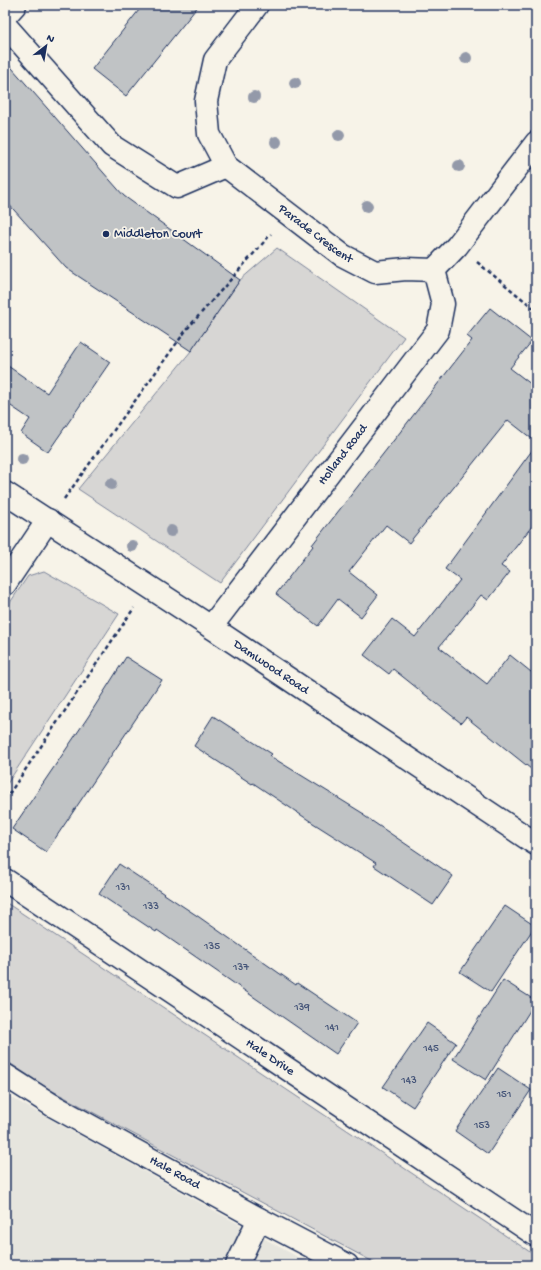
<svg xmlns="http://www.w3.org/2000/svg" width="541" height="1270" font-family="'Gochi Hand',sans-serif">
<style>
.built{fill:#e6e5de}
.green{fill:#d7d6d4;stroke:#798299}
.building{fill:#c0c3c5;stroke:#1b2f5e}
.lines{fill:none;stroke-linecap:round;stroke-linejoin:round}
.minor-casing{stroke:#1b2f5e;stroke-width:25}
.path{stroke:#1b2f5e;stroke-width:2.5;stroke-dasharray:4 3;stroke-linecap:butt}
.minor{stroke:#f7f3e8;stroke-width:22}
.tree{fill:#9399a9}
.poi-dot{fill:#1b2f5e;stroke:#f7f3e8;stroke-width:1.5}
.labels{text-anchor:middle;dominant-baseline:central;stroke-width:3.5;stroke-linejoin:round;paint-order:stroke}
.number-label{font-size:11px;fill:#445478}
.street-label{font-size:13px;fill:#1b2f5e;stroke:#f7f3e8}
.poi-label{font-size:13px;fill:#1b2f5e;stroke:#f7f3e8;text-anchor:start}
</style>
<rect width="100%" height="100%" fill="#f7f3e8"/>
<filter id="ink" filterUnits="userSpaceOnUse"><feTurbulence type="fractalNoise" baseFrequency=".025" numOctaves="2"/><feDisplacementMap in="SourceGraphic" scale="8" xChannelSelector="R" yChannelSelector="G"/><feConvolveMatrix kernelMatrix="1 2 1 2 8 2 1 2 1" color-interpolation-filters="sRGB"/></filter>
<g filter="url(#ink)">
<polygon class="built" points="5,1094 312,1265 5,1265"/>
<g class="green">
<polygon points="277,248 404,337 220,583 78,489 191,351 240,280"/>
<polygon points="44,571 119,614 5,787 5,610 28,576"/>
<polygon points="5,902 536,1256 536,1265 379,1265 49,1089 5,1060"/>
</g>
<g class="building">
<polygon points="143,5 199,5 126,96 92,69"/>
<polygon points="5,60 124,196 240,280 191,351 66,268 5,200"/>
<polygon points="490,308 532,341 510,368 536,388 536,442 508,420 409,543 386,525 349,572 378,595 361,617 338,599 318,626 276,594 313,546 312,545 472,340 467,336"/>
<polygon points="81,342 110,362 48,452 21,433 30,419 5,402 5,364 47,393"/>
<polygon points="536,445 536,521 501,566 510,572 488,600 481,595 439,647 487,684 510,655 536,676 536,773 466,717 461,723 393,669 389,674 364,655 392,619 415,637 460,580 445,569"/>
<polygon points="126,657 162,680 46,852 12,829 88,717"/>
<polygon points="213,716 272,754 270,756 364,814 363,815 453,876 433,905 374,866 376,863 313,823 253,783 252,784 194,746"/>
<polygon points="119,864 199,917 296,985 297,983 357,1023 336,1054 157,930 156,932 99,894"/>
<polygon points="505,906 535,926 491,992 460,972"/>
<polygon points="503,980 536,1001 486,1080 453,1059"/>
<polygon points="427,1023 456,1043 413,1107 383,1087"/>
<polygon points="498,1068 531,1090 488,1154 455,1131"/>
</g>
<g class="lines">
<defs>
<g id="minor">
<path id="s1" d="M 257,5 L 215,60 L 206,101 L 209,134 L 226,166 L 342,255 L 375,272 L 406,269 L 434,270 L 457,246 L 536,143"/>
<polyline points="5,16 15,5"/>
<polyline points="5,25 112,146 177,187 226,166"/>
<path id="s2" d="M 5,493 L 211,627 L 536,844"/>
<polyline points="5,584 48,520"/>
<path id="s3" d="M 211,627 L 438,330 L 443,304 L 434,270"/>
<path id="s4" d="M 5,880 L 536,1235"/>
<path id="s5" d="M 5,1075 L 52,1105 L 259,1219 L 347,1265"/>
<polyline points="237,1265 259,1219"/>
</g>
</defs>
<use href="#minor" class="minor-casing"/>
<g class="path">
<polyline points="477,262 536,310"/>
<polyline points="64,499 187,329 271,234"/>
<polyline points="5,800 134,608"/>
</g>
<use href="#minor" class="minor"/>
</g>
<g class="tree">
<circle cx="466" cy="58" r="6"/>
<circle cx="295" cy="83" r="6"/>
<circle cx="254" cy="97" r="6"/>
<circle cx="339" cy="135" r="6"/>
<circle cx="276" cy="142" r="6"/>
<circle cx="459" cy="166" r="6"/>
<circle cx="367" cy="206" r="6"/>
<circle cx="22" cy="459" r="6"/>
<circle cx="111" cy="484" r="6"/>
<circle cx="171" cy="531" r="6"/>
<circle cx="132" cy="546" r="6"/>
</g>
</g>
<circle class="poi-dot" cx="106" cy="234" r="4"/>
<g class="labels">
<g class="number-label">
<text x="123" y="888">131</text>
<text x="151" y="907">133</text>
<text x="212" y="947">135</text>
<text x="241" y="968">137</text>
<text x="302" y="1008">139</text>
<text x="332" y="1028">141</text>
<text x="431" y="1049">145</text>
<text x="409" y="1081">143</text>
<text x="504" y="1095">151</text>
<text x="482" y="1126">153</text>
</g>
<g class="street-label">
<text stroke="none"><textPath href="#s1" startOffset="293">Parade Crescent</textPath></text>
<text stroke="none"><textPath href="#s3" startOffset="217">Holland Road</textPath></text>
<text stroke="none"><textPath href="#s2" startOffset="318">Damwood Road</textPath></text>
<text stroke="none"><textPath href="#s4" startOffset="319">Hale Drive</textPath></text>
<text stroke="none"><textPath href="#s5" startOffset="196">Hale Road</textPath></text>
</g>
<g class="poi-label">
<text x="114" y="234">Middleton Court</text>
</g>
</g>
<rect width="541" height="1270" fill="none" stroke="#f7f3e8" stroke-width="20"/>
<rect x="10" y="10" width="521" height="1250" fill="none" stroke="#1b2f5e" stroke-width="1.5" filter="url(#ink)"/>
<g transform="translate(46 46) rotate(31)" stroke="#f7f3e8" stroke-width="3" paint-order="stroke">
<path d="M0-3L7 15L0 10L-7 15Z" fill="#1b2f5e"/>
<text y="-6" font-size="11" font-weight="bold" text-anchor="middle" fill="#1b2f5e">N</text>
</g>
</svg>
